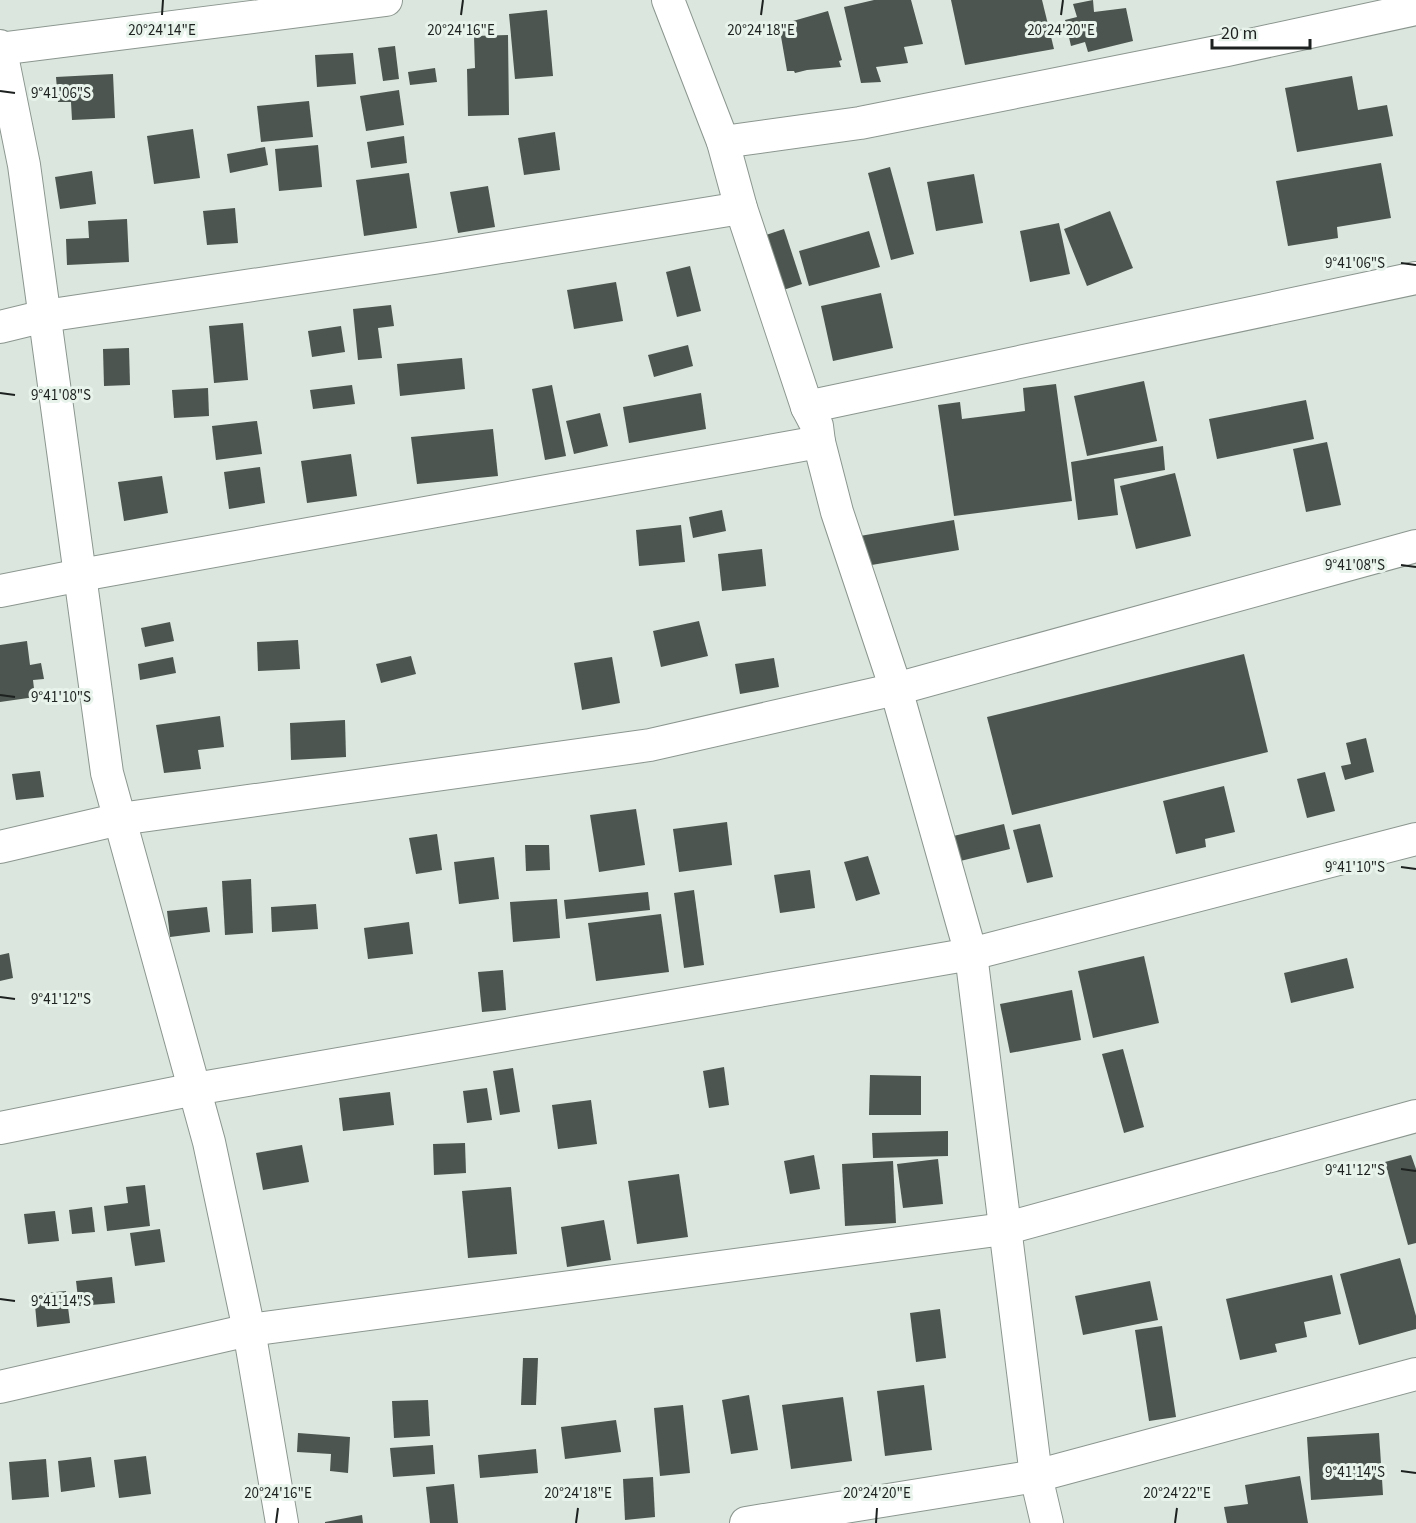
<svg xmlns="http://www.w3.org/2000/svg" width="1416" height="1523" font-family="'Source Sans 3',sans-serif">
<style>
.building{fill:#4c554f}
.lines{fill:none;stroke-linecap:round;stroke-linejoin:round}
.minor-casing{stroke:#8b968f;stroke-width:34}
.minor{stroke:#fff;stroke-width:32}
.ticks{fill:none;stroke:#1d211f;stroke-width:2}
.ticks-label{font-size:15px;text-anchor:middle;fill:#1d211f;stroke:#e7f3eb;stroke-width:6;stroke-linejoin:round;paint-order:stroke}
</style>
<rect width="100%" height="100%" fill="#dae6de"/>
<g class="building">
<polygon points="874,0 911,0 923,44 904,47 908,63 876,67 881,82 861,83 844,7"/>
<polygon points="951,0 1042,0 1054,49 965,65"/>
<polygon points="1093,0 1094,12 1126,8 1133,41 1088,52 1085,42 1071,46 1065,20 1077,17 1073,4"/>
<polygon points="547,10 553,76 515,79 509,14"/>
<polygon points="828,11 842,60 839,61 841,67 807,70 795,73 794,71 787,71 779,25"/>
<polygon points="508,35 509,115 468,116 467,69 475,68 474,36"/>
<polygon points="395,46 399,79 383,81 378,48"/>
<polygon points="353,53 356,84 317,87 315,55"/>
<polygon points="435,68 437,82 410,85 408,72"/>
<polygon points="113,74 115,118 72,120 71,102 58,102 56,77"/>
<polygon points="1352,76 1358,110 1387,105 1393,136 1297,152 1285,88"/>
<polygon points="399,90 404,125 366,131 360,96"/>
<polygon points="309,101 313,137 261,142 257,106"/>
<polygon points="193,129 200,178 154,184 147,136"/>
<polygon points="555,132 560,170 524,175 518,138"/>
<polygon points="404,136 407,163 371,168 367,142"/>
<polygon points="318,145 322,187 279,191 275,149"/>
<polygon points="265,147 268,165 230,173 227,154"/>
<polygon points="1381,163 1391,218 1337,227 1338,238 1288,246 1276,181"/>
<polygon points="890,167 914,254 891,260 868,173"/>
<polygon points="92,171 96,204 60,209 55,177"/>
<polygon points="409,173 417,228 364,236 356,180"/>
<polygon points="974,174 983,223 936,231 927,182"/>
<polygon points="488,186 495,227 458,233 450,192"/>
<polygon points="235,208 238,243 207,245 203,211"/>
<polygon points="1110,211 1133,268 1087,286 1064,229"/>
<polygon points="127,219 129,262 67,265 66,239 89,238 88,221"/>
<polygon points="1059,223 1070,274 1030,282 1020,231"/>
<polygon points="784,229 802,284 780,291 763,236"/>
<polygon points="869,231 880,267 809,286 799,251"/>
<polygon points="690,266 701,311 677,317 666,272"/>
<polygon points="616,282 623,321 574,329 567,290"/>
<polygon points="881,293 893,348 833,361 821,306"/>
<polygon points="391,305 394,326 378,328 382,358 358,360 353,309"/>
<polygon points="243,323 248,380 214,383 209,326"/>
<polygon points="341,326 345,352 312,357 308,331"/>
<polygon points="688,345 693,366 654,377 648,355"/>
<polygon points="129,348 130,385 104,386 103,349"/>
<polygon points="462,358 465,389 400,396 397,364"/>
<polygon points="1144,381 1157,441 1087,456 1074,396"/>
<polygon points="1056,384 1072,501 954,516 938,405 960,402 962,419 1025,411 1023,388"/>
<polygon points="352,385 355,404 313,409 310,390"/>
<polygon points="552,385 566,456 545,460 532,389"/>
<polygon points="208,388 209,416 174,418 172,390"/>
<polygon points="701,393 706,429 629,443 623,407"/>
<polygon points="1306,400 1314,439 1217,459 1209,419"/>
<polygon points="600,413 608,446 574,454 566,421"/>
<polygon points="257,421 262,454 216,460 212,426"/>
<polygon points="493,429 498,476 417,484 411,437"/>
<polygon points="1327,442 1341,505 1306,512 1293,449"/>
<polygon points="1163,446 1165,470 1114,479 1118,515 1078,520 1071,462"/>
<polygon points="351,454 357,496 307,503 301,461"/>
<polygon points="260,467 265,503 229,509 224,472"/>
<polygon points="1175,473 1191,536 1136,549 1120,486"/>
<polygon points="162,476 168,513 124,521 118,482"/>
<polygon points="722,510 726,531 693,538 689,517"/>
<polygon points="954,520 959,550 860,567 854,537"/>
<polygon points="681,525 685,562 639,566 636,530"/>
<polygon points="762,549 766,586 722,591 718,554"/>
<polygon points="699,621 708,656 661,667 653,631"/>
<polygon points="170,622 174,641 145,647 141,628"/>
<polygon points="298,640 300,669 258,671 257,642"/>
<polygon points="27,641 30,665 41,663 44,679 33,680 35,697 0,702 0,645"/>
<polygon points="1244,654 1268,752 1012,815 987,717"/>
<polygon points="411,656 416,674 381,683 376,664"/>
<polygon points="173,657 176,673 140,680 138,664"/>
<polygon points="612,657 620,703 582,710 574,663"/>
<polygon points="774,658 779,687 740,694 735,664"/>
<polygon points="220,716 224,747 198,750 201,769 164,773 156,725"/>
<polygon points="345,720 346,757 291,760 290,723"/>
<polygon points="1366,738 1374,772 1345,780 1341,766 1351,764 1346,743"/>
<polygon points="40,771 44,797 16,800 12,774"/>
<polygon points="1325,772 1335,811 1307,818 1297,779"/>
<polygon points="1224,786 1235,832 1205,839 1206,847 1176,854 1163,801"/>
<polygon points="636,809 645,865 599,872 590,815"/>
<polygon points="727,822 732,865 679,872 673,829"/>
<polygon points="1004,824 1010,849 952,863 945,838"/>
<polygon points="1040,824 1053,877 1027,883 1013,830"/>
<polygon points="437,834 442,870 416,874 409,838"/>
<polygon points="525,845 549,845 550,870 526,871"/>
<polygon points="868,856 880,894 856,901 844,862"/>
<polygon points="494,857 499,899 459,904 454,862"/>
<polygon points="810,870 815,908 780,913 774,875"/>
<polygon points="251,879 253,933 225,935 222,881"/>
<polygon points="694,890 704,965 684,968 674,893"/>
<polygon points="648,892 650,910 566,919 564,900"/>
<polygon points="557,899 560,938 513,942 510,902"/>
<polygon points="316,904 318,929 272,932 271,907"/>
<polygon points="207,907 210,932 170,937 167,911"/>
<polygon points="661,914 669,972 596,981 588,923"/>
<polygon points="409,922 413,954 368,959 364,928"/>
<polygon points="9,953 13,978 0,981 0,955"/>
<polygon points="1144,956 1159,1023 1093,1038 1078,971"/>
<polygon points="1347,958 1354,988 1291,1003 1284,973"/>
<polygon points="503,970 506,1010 482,1012 478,972"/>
<polygon points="1072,990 1081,1040 1010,1053 1000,1004"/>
<polygon points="1123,1049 1144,1127 1124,1133 1102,1054"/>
<polygon points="724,1067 729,1105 709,1108 703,1071"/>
<polygon points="513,1068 520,1112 500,1115 493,1071"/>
<polygon points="870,1075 921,1076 921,1115 869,1115"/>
<polygon points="487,1088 492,1120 467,1123 463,1091"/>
<polygon points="390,1092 394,1125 343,1131 339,1098"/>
<polygon points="591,1100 597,1144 558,1149 552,1105"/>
<polygon points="948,1131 948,1156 873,1158 872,1133"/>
<polygon points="465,1143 466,1173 434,1175 433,1144"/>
<polygon points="302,1145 309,1182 263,1190 256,1153"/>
<polygon points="814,1155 820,1189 790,1194 784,1161"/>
<polygon points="1411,1155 1416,1169 1416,1243 1408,1245 1385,1162"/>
<polygon points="938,1159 943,1204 903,1208 897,1164"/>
<polygon points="893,1161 896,1223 845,1226 842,1164"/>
<polygon points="679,1174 688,1237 637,1244 628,1181"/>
<polygon points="145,1185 150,1226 107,1231 104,1206 128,1203 126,1187"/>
<polygon points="511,1187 517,1254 468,1258 462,1191"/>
<polygon points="92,1207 95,1232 72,1234 69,1210"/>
<polygon points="55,1211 59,1241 28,1244 24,1214"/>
<polygon points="604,1220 611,1260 567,1267 561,1227"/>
<polygon points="160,1229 165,1262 135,1266 130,1233"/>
<polygon points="1400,1258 1416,1316 1416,1329 1359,1345 1340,1274"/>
<polygon points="1332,1275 1341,1314 1304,1322 1307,1337 1275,1344 1277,1352 1240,1360 1226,1299"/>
<polygon points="112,1277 115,1303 79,1306 76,1281"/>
<polygon points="1150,1281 1158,1320 1083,1335 1075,1296"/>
<polygon points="66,1291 70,1323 37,1327 34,1294"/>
<polygon points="940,1309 946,1358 916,1362 910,1313"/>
<polygon points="1162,1326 1176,1417 1149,1421 1135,1330"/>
<polygon points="523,1358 538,1358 536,1405 521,1405"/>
<polygon points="924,1385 932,1450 885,1456 877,1391"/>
<polygon points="749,1395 758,1450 731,1454 722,1400"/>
<polygon points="843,1397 852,1461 791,1469 782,1405"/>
<polygon points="428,1400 430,1436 394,1438 392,1401"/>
<polygon points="683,1405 690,1473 660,1476 654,1408"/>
<polygon points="616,1420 621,1452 565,1459 561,1427"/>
<polygon points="298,1433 350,1437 348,1473 330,1471 331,1454 297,1452"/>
<polygon points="1379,1433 1383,1495 1311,1500 1307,1437"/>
<polygon points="433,1445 435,1474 393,1477 390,1448"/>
<polygon points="536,1449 538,1473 480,1478 478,1455"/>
<polygon points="146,1456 151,1494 119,1498 114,1460"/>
<polygon points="91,1457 95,1487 61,1492 58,1461"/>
<polygon points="46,1459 49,1497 12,1500 9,1462"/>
<polygon points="1300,1476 1308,1523 1227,1523 1224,1507 1248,1504 1245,1485"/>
<polygon points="653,1477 655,1517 625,1520 623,1479"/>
<polygon points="454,1484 458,1523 430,1523 426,1487"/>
<polygon points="362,1515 363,1523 325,1523 325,1522"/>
</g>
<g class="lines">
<defs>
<g id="minor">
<polyline points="668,0 723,142 741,208 807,407 817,426 819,442 837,512 896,689 971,954 1036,1476 1047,1523"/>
<polyline points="0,46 24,165 107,773 209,1142 249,1330 282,1523"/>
<polyline points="0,49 386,0"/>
<polyline points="723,142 860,123 1227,50 1416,9"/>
<polyline points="0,327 45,316 434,258 741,208"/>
<polyline points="807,407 1416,278"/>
<polyline points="0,591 81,575 819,442"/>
<polyline points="0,847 120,819 650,745 896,689 1416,546"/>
<polyline points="0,1128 195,1089 971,954 1416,839"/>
<polyline points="0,1387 249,1330 1004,1229 1416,1116"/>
<polyline points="746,1523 1036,1476 1416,1374"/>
</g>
</defs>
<use href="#minor" class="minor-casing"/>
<use href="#minor" class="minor"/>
</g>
<path class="ticks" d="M 162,15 L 163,0M 461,15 L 463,0M 761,15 L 763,0M 1061,15 L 1063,0M 0,91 L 15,93M 1401,263 L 1416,265M 0,393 L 15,395M 1401,565 L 1416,567M 0,695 L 15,697M 1401,867 L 1416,869M 0,997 L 15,999M 1401,1169 L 1416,1171M 0,1299 L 15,1301M 1401,1471 L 1416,1473M 276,1523 L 278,1508M 576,1523 L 578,1508M 876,1523 L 877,1508M 1175,1523 L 1177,1508"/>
<g class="ticks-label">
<text x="162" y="35">20°24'14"E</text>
<text x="461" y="35">20°24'16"E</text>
<text x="761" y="35">20°24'18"E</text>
<text x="1061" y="35">20°24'20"E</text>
<text x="61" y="98">9°41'06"S</text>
<text x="1355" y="268">9°41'06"S</text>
<text x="61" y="400">9°41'08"S</text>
<text x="1355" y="570">9°41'08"S</text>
<text x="61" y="702">9°41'10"S</text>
<text x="1355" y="872">9°41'10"S</text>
<text x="61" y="1004">9°41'12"S</text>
<text x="1355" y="1175">9°41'12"S</text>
<text x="61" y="1306">9°41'14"S</text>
<text x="1355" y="1477">9°41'14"S</text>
<text x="278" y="1498">20°24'16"E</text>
<text x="578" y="1498">20°24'18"E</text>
<text x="877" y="1498">20°24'20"E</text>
<text x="1177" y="1498">20°24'22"E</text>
</g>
<path d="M1212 39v9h98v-9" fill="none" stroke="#1d211f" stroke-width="3"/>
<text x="1221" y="39" font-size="18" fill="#1d211f" stroke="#e7f3eb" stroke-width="4.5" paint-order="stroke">20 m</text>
</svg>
